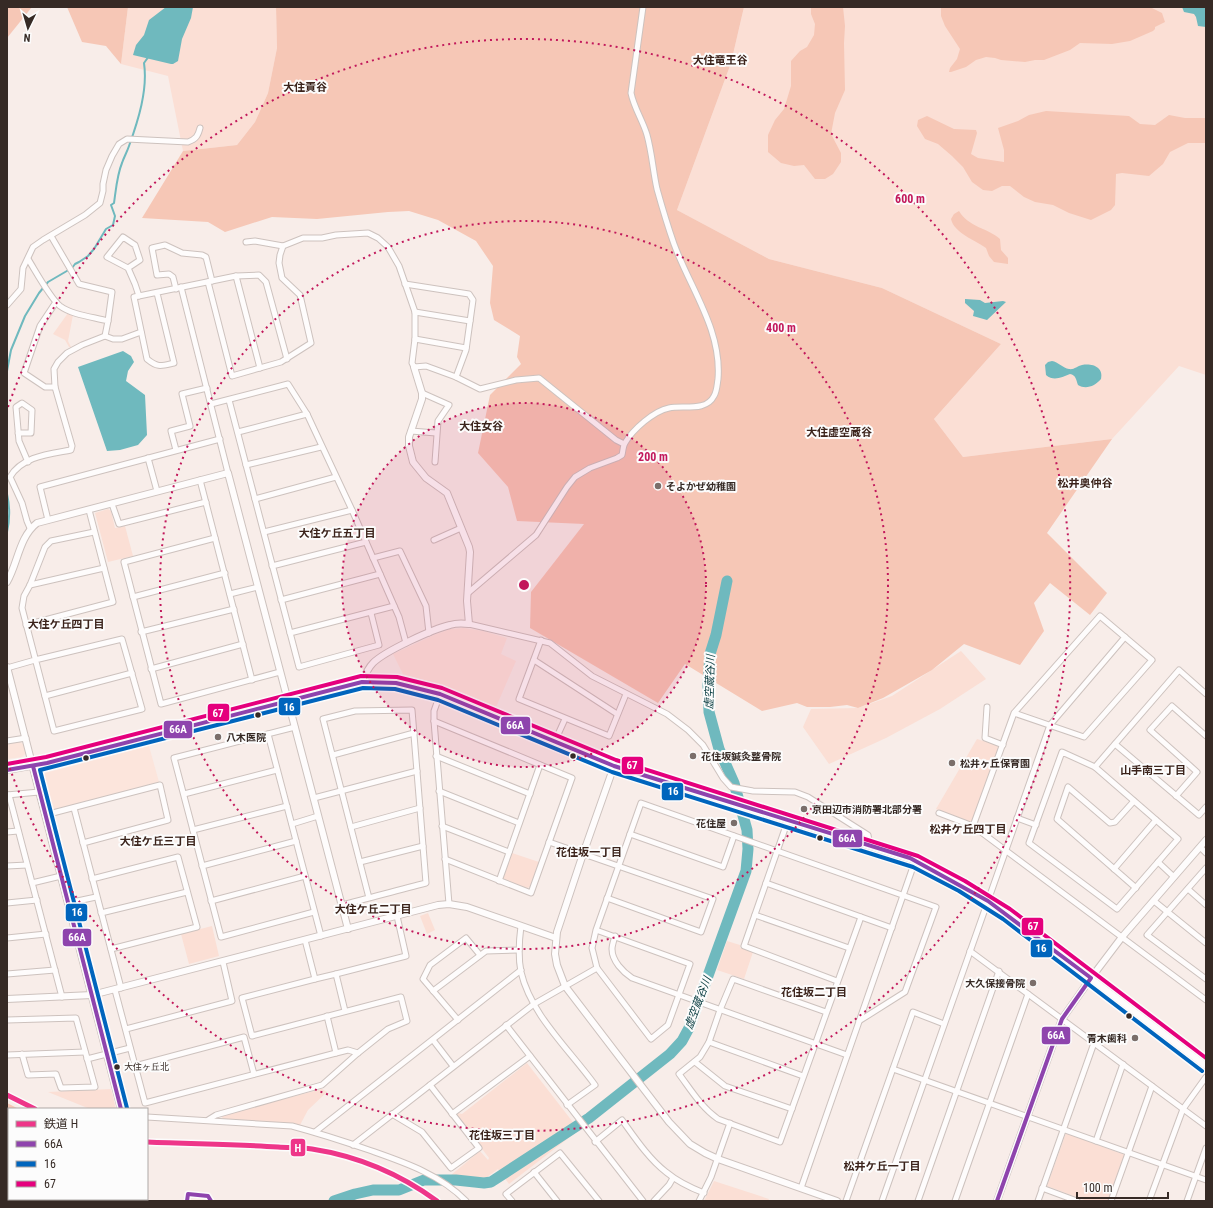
<svg xmlns="http://www.w3.org/2000/svg" width="1213" height="1208" font-family="'Roboto Condensed','Noto Sans JP',sans-serif">
<style>
.built{fill:#fce5dc}
.green{fill:#fbdfd5}
.forest{fill:#f6c7b6}
.water{fill:#6fb9be}
.lines{fill:none;stroke-linecap:round;stroke-linejoin:round}
.stream{stroke:#6fb9be;stroke-width:2}
.river{stroke:#6fb9be;stroke-width:11}
.minor-casing{stroke:#cdc2be;stroke-width:7}
.tertiary-casing{stroke:#cdc2be;stroke-width:8}
.minor{stroke:#fefcfc;stroke-width:5}
.tertiary{stroke:#fefcfc;stroke-width:6}
.bus-1-casing{stroke:#fcfcfc;stroke-width:7}
.bus-2-casing{stroke:#fcfcfc;stroke-width:7}
.bus-3-casing{stroke:#fcfcfc;stroke-width:7}
.bus-1{stroke:#8e44ad;stroke-width:4}
.bus-2{stroke:#0065bd;stroke-width:4}
.bus-3{stroke:#e5007d;stroke-width:4}
.rail-1-casing{stroke:#fcfcfc;stroke-width:8}
.rail-1{stroke:#ee3689;stroke-width:5}
.ring{fill:none;stroke:#c2185b;stroke-width:2;stroke-dasharray:2 4}
.poi-dot{fill:#7a6e6a;stroke:#fcfcfc;stroke-width:1.5}
.bus-dot{fill:#362a25;stroke:#fcfcfc;stroke-width:1.5}
.labels{text-anchor:middle;dominant-baseline:central;stroke-width:4;stroke-linejoin:round;paint-order:stroke}
.bus-label{font-size:9px;fill:#362a25;stroke:#fcfcfc;text-anchor:start}
.poi-label{font-size:10px;font-weight:bold;fill:#362a25;stroke:#fcfcfc;text-anchor:start}
.neighbourhood-label{font-size:11px;font-weight:bold;fill:#3b231b;stroke:#fcfcfc}
.water-label{font-size:11px;font-style:italic;fill:#083c40;stroke:#fcfcfc}
.centre{fill:#c2185b;stroke:#fcfcfc;stroke-width:2}
.ring-label{font-size:12px;text-anchor:middle;font-weight:bold;fill:#c2185b;stroke:#fcfcfc;stroke-width:4;stroke-linejoin:round;paint-order:stroke}
.line-badge{stroke:#fcfcfc;stroke-width:1.5}
.badge-label{font-size:11px;text-anchor:middle;font-weight:bold;fill:#fff}
</style>
<rect width="100%" height="100%" fill="#f8ede9"/>
<g class="built">
<polygon points="464,628 483,631 507,638 501,654 516,661 496,707 445,686 403,674 393,654 434,635 450,629"/>
<polygon points="20,742 23,744 26,753 22,757 7,759 7,744"/>
<polygon points="149,746 159,782 52,810 49,807 42,779 45,773"/>
</g>
<g class="green">
<polygon points="128,7 276,7 277,48 268,93 255,122 237,145 183,151 168,76 121,64"/>
<polygon points="744,7 1206,7 1206,375 1179,366 1112,439 963,457 934,419 1001,344 882,288 769,259 677,210 731,63"/>
<polygon points="68,313 73,315 68,341 71,347 69,347 65,340 53,334"/>
<polygon points="108,509 111,511 115,528 125,526 133,556 108,562 95,513"/>
<polygon points="961,651 986,679 940,709 886,738 829,764 803,727 811,709 858,708 892,696"/>
<polygon points="977,739 997,745 998,748 973,822 970,822 936,809"/>
<polygon points="512,853 539,862 530,887 527,888 504,880 503,878"/>
<polygon points="428,913 435,930 427,934 420,916"/>
<polygon points="212,926 219,956 189,964 181,934"/>
<polygon points="727,941 740,945 740,948 753,952 744,979 717,970"/>
<polygon points="527,1063 579,1130 509,1184 498,1169 483,1180 451,1175 480,1151 488,1160 489,1158 457,1116 458,1113 462,1114"/>
<polygon points="111,1089 116,1109 90,1109 48,1092"/>
<polygon points="322,1089 327,1092 308,1110 300,1125 223,1119 222,1117 223,1115"/>
<polygon points="1066,1133 1125,1155 1108,1201 1087,1201 1047,1186"/>
<polygon points="714,1181 769,1199 768,1201 704,1201"/>
</g>
<g class="forest">
<polygon points="7,7 32,7 7,38"/>
<polygon points="65,7 128,7 121,64 106,46 82,42 67,7"/>
<polygon points="276,7 744,7 731,63 677,210 769,259 882,288 1001,344 934,419 963,457 1112,439 1047,533 1107,593 1090,615 1050,583 1034,603 1044,631 1020,665 964,644 932,670 883,698 858,708 847,705 830,707 807,707 797,703 762,711 685,664 658,703 530,628 531,592 584,524 517,521 508,487 478,453 490,395 521,364 517,357 520,336 494,320 490,303 493,266 476,241 438,220 409,211 388,212 317,219 272,217 225,232 208,222 142,218 183,151 237,145 255,122 268,93 277,48"/>
<polygon points="811,7 843,7 845,26 844,43 845,90 835,113 831,134 841,153 841,162 833,174 825,179 815,179 804,165 794,166 781,163 768,152 768,135 775,120 784,109 791,86 791,61 800,51 807,47 814,35 815,24 811,14"/>
<polygon points="941,7 1150,7 1162,13 1165,22 1155,27 1155,29 1153,31 1130,41 1112,44 1080,43 1070,50 1044,60 1035,60 1025,62 1001,60 995,58 986,57 976,60 966,67 951,72 949,72 950,68 957,59 960,49 945,26 941,16"/>
<polygon points="1046,111 1129,116 1140,124 1155,125 1169,115 1185,118 1206,118 1206,143 1188,143 1170,152 1163,164 1149,176 1122,173 1116,174 1115,205 1111,210 1091,220 1069,213 1053,205 1035,202 1024,197 1010,186 1002,186 992,191 983,190 972,182 963,167 952,156 938,144 925,139 917,126 918,120 927,116 954,129 976,130 977,133 971,154 978,158 1004,162 1004,150 998,128 1018,121 1029,115"/>
<path d="M 959,211 C 968,227 988,228 1000,239 L 1001,250 L 1008,258 L 1008,264 L 994,262 L 989,256 L 986,248 C 975,240 954,233 951,219 L 954,214 Z"/>
<polygon points="7,1103 19,1109 9,1109 9,1199 71,1199 71,1201 7,1201"/>
</g>
<g class="water">
<polygon points="166,7 193,7 191,18 182,39 178,61 173,64 171,64 133,55 136,45 144,35 149,20"/>
<polygon points="1182,7 1206,7 1206,27 1198,26 1196,17 1194,14 1184,12"/>
<polygon points="965,299 980,300 985,303 1003,301 1006,302 987,320 973,316 974,311 965,303"/>
<polygon points="123,351 131,356 134,362 128,371 126,381 145,395 147,435 138,445 120,450 107,451 78,367"/>
<path d="M 1052,361 C 1058,362 1063,368 1069,369 C 1074,370 1077,366 1082,365 C 1092,363 1104,367 1101,379 C 1095,386 1086,390 1078,385 C 1076,380 1076,375 1070,374 C 1062,377 1054,382 1046,375 L 1045,365 L 1048,362 Z"/>
</g>
<g class="lines">
<g class="stream">
<path d="M 7,371 L 11,350 L 25,316 L 39,293 L 48,282 L 72,268 L 75,264 L 79,262 L 88,256 L 94,249 L 106,229 L 113,225 L 115,216 L 111,205 L 114,203 C 116,189 117,175 122,163 C 124,157 127,152 129,146 C 138,121 148,90 144,63 L 149,56"/>
<path d="M 7,494 C 10,507 10,519 7,532"/>
</g>
<polyline class="river" points="334,1201 355,1194 373,1190 399,1190 424,1180 456,1180 484,1183 491,1182 589,1118 670,1054 682,1041 689,1028 746,871 748,849 747,830 734,783 719,749 709,712 708,685 710,654 716,635 727,581"/>
<defs>
<g id="minor">
<polyline points="51,236 79,284 112,292 108,321"/>
<polyline points="246,242 255,241 283,246"/>
<path d="M 28,259 C 35,270 50,298 60,306 C 72,315 93,317 108,321 L 105,336"/>
<polyline points="128,268 140,260 135,245 123,237 107,257 128,268 135,284 139,296"/>
<polyline points="236,276 260,368"/>
<polyline points="208,282 232,376 281,362 311,343 300,295 282,278 279,263 280,255 283,246 303,238 322,238 336,235 368,233 378,238 388,247 399,266 415,312 415,339 412,363 414,367 426,366 456,377 480,389 516,380 539,378 616,440 624,444"/>
<polyline points="405,284 469,294 473,300 466,350 456,377"/>
<polyline points="181,287 228,473"/>
<polyline points="176,289 173,277 169,274 157,275 152,248 165,245 182,253 202,255 206,257 212,281"/>
<path d="M 157,293 L 174,363 C 161,366 158,368 147,359 L 134,297 L 236,276 L 259,275 L 266,282 L 287,359"/>
<path d="M 7,305 L 21,289 L 23,268 L 33,247 L 43,240 L 85,215 L 100,203 L 103,191 L 103,184 L 106,170 L 112,156 L 119,144 L 127,139 L 188,142 C 196,139 198,136 200,128"/>
<polyline points="415,312 470,321"/>
<polyline points="415,339 466,348"/>
<polyline points="55,387 45,387 24,373 40,326 56,302"/>
<polyline points="422,393 449,405 438,421 435,462"/>
<polyline points="229,400 299,667 379,645 371,613"/>
<polyline points="211,404 288,384 307,414 352,510 399,617 406,643"/>
<polyline points="411,431 436,433"/>
<polyline points="238,432 307,414"/>
<polyline points="18,433 31,433 32,410 22,403 16,407 19,441 28,462"/>
<polyline points="176,450 171,431 190,426 182,394 207,388"/>
<polyline points="148,458 157,491"/>
<polyline points="246,465 321,447"/>
<polyline points="200,480 252,680"/>
<polyline points="255,499 336,477"/>
<polyline points="112,504 119,524 206,502"/>
<polyline points="48,520 40,487 220,439"/>
<path d="M 30,528 L 27,521 L 22,503 L 10,477 C 22,456 50,454 71,450 L 72,446 L 55,387 L 54,369 L 58,362 L 67,353 L 82,345 L 105,336 L 113,339 L 122,339 L 141,332"/>
<polyline points="264,532 352,510"/>
<polyline points="215,538 124,562 161,704 280,672"/>
<polyline points="434,540 461,528"/>
<polyline points="373,558 400,551 426,606 429,633"/>
<polyline points="272,566 366,542"/>
<polyline points="30,585 104,568"/>
<path d="M 468,593 L 536,535 L 567,487 L 575,477 L 590,468 L 617,458 L 622,455 C 623,451 623,446 625,443 C 633,429 654,411 669,408 C 683,405 706,412 714,396 C 717,391 717,385 718,379 C 722,330 690,288 674,244 C 668,227 662,207 657,189 C 653,171 652,153 647,135 C 643,121 634,108 631,93 L 643,7"/>
<polyline points="230,594 258,587"/>
<polyline points="133,597 225,573"/>
<polyline points="281,600 380,574"/>
<polyline points="469,624 550,643 592,676 667,714 688,730 703,745 723,778 731,787 753,791 795,792 808,797 868,835 870,846"/>
<polyline points="26,625 113,602 89,510"/>
<polyline points="141,632 234,609"/>
<polyline points="290,633 394,606"/>
<polyline points="541,640 519,699 609,736 626,694"/>
<polyline points="534,660 617,714"/>
<polyline points="7,668 35,660 122,639 142,709 54,731 22,608 24,596 30,585 45,547 51,541 94,532"/>
<polyline points="151,669 243,644"/>
<polyline points="440,694 434,711 434,721 449,904"/>
<polyline points="45,696 132,673"/>
<polyline points="987,707 985,738 1003,745"/>
<polyline points="434,721 572,778 531,893 445,859"/>
<polyline points="295,727 174,758 221,937 314,912"/>
<polyline points="268,734 321,936"/>
<polyline points="7,741 26,738"/>
<polyline points="555,741 565,719"/>
<polyline points="1115,744 1199,815 1206,807"/>
<polygon points="1062,752 1095,767 1178,839 1117,909 1029,843"/>
<polyline points="333,755 414,733"/>
<polyline points="436,756 530,794"/>
<polyline points="1095,767 1179,670 1206,694"/>
<polyline points="439,791 519,823"/>
<polyline points="184,794 277,770"/>
<polyline points="7,795 39,792"/>
<polyline points="9,795 62,997"/>
<polyline points="1176,796 1197,772 1150,730 1172,706 1206,736"/>
<polyline points="314,798 417,771"/>
<polyline points="1134,801 1115,822 1110,823 1068,787 1057,819 1136,888"/>
<polyline points="74,808 121,988"/>
<polyline points="939,813 973,826 1206,1000"/>
<polyline points="45,815 160,785 168,820 83,843"/>
<polyline points="1017,818 1036,825"/>
<polyline points="788,820 744,946 837,981"/>
<polyline points="292,824 318,816"/>
<polyline points="442,826 509,852"/>
<polyline points="973,826 1014,713 1100,616 1152,660 1084,737 1014,713"/>
<polyline points="351,827 420,808"/>
<polyline points="193,830 287,806"/>
<polyline points="7,832 18,831"/>
<polyline points="630,834 723,867 734,836"/>
<polyline points="549,842 713,899 701,932 607,898"/>
<polyline points="1200,847 1206,853"/>
<polyline points="360,862 423,846"/>
<polyline points="1158,862 1174,877"/>
<polyline points="7,866 27,865"/>
<polyline points="202,866 296,841"/>
<polyline points="1206,868 1147,935 1206,979"/>
<polyline points="1114,869 1156,820"/>
<polyline points="92,879 178,857 197,927 111,949"/>
<polyline points="499,881 540,765"/>
<polyline points="32,883 61,876"/>
<polyline points="766,883 892,928"/>
<polyline points="1188,889 1206,905"/>
<polyline points="211,901 305,876"/>
<polyline points="1154,901 1206,943"/>
<polyline points="7,903 37,900"/>
<polyline points="68,903 96,897"/>
<path d="M 342,905 C 370,898 398,890 426,883 L 412,710 L 355,711 L 323,719 L 369,898"/>
<polyline points="101,913 187,892"/>
<polyline points="755,915 849,948"/>
<path d="M 521,926 C 519,941 518,957 521,972 C 531,1015 569,1049 595,1085 L 567,1105"/>
<polyline points="596,930 690,964 668,1025 651,1039 597,968 592,948 596,930 641,803 936,907 905,992 859,1021"/>
<path d="M 615,936 C 614,940 612,945 612,949 C 612,961 623,972 632,978 L 847,1055"/>
<polyline points="7,938 46,934"/>
<polyline points="305,940 315,979 336,974 345,1011"/>
<polyline points="970,951 1206,1126"/>
<polyline points="7,974 55,970"/>
<polyline points="336,974 406,956 397,916"/>
<polyline points="115,990 145,1103 336,1053 348,1050 358,1053"/>
<polyline points="433,991 486,951 519,950"/>
<path d="M 826,1012 L 733,979 L 720,1010 L 709,1042 L 700,1057 L 679,1074 C 691,1090 701,1107 718,1119 L 780,1142 L 861,917"/>
<polyline points="327,1016 336,1053"/>
<polyline points="7,1020 76,1018 95,1087 61,1088 56,1074 28,1075 22,1054"/>
<polyline points="458,1020 423,979 430,965 466,938 480,955"/>
<polyline points="506,1025 643,1201"/>
<polyline points="126,1029 232,1001 223,962"/>
<polyline points="433,1040 453,1066"/>
<polyline points="709,1042 803,1076"/>
<polyline points="7,1055 85,1052"/>
<polyline points="87,1059 130,1048"/>
<polyline points="695,1062 725,1086 792,1109"/>
<polyline points="135,1066 244,1037 254,1074"/>
<polyline points="893,1069 1206,1180"/>
<polyline points="392,1114 422,1132 451,1168 479,1148 430,1085"/>
<polyline points="452,1114 530,1056"/>
<path d="M 147,1117 L 292,1126 C 318,1133 343,1141 369,1150 C 403,1162 440,1174 466,1201"/>
<polyline points="208,1120 216,1115 322,1085 358,1053 388,1029 407,1021 401,997 252,1036 242,998 315,979"/>
<polyline points="315,1132 521,970"/>
<polyline points="1096,1141 1123,1064"/>
<path d="M 595,1142 L 622,1120 C 635,1138 649,1159 666,1172 C 678,1182 691,1188 704,1193"/>
<polyline points="353,1145 534,1004 597,968"/>
<polyline points="534,1172 557,1201"/>
<polyline points="801,1188 915,861"/>
<polyline points="1042,1188 1077,1201"/>
<polyline points="512,1201 506,1194 560,1153 599,1201"/>
<polyline points="654,1201 669,1185 673,1178"/>
<polyline points="699,1201 711,1177 730,1123"/>
<polyline points="846,1201 913,1012 944,1024"/>
<polyline points="882,1201 1050,725 1125,637"/>
<polyline points="918,1201 999,971"/>
<polyline points="955,1201 1028,994"/>
<polyline points="1038,1201 1094,1043"/>
<polyline points="1111,1201 1152,1086"/>
<polyline points="1149,1201 1183,1109 1206,1077"/>
<polyline points="1187,1201 1206,1148"/>
</g>
<g id="tertiary">
<path d="M 7,582 C 18,563 19,537 37,523 L 228,473 L 348,929"/>
<polyline points="7,667 121,1109"/>
<path d="M 362,682 C 365,675 368,668 373,663 C 385,651 433,629 450,625 C 456,623 462,623 469,624 L 467,601 L 470,552 L 469,547 L 447,493 L 426,478 L 413,462 L 409,446 L 409,437 L 422,399 L 422,393 L 414,367"/>
<polyline points="614,766 583,854 557,932 555,954 557,965 565,986 669,1122 690,1144 705,1153 718,1159 837,1201"/>
<polyline points="7,770 47,763 362,682 396,683 419,688 440,694 614,766 915,861 962,886 1006,914 1206,1066"/>
<polyline points="7,999 92,995 438,905 449,904 467,907 556,938"/>
<polyline points="114,1201 114,1199"/>
<polyline points="997,1201 1062,1019 1091,978 1122,937 1206,840"/>
</g>
</defs>
<use href="#minor" class="minor-casing"/>
<use href="#tertiary" class="tertiary-casing"/>
<use href="#minor" class="minor"/>
<use href="#tertiary" class="tertiary"/>
<defs>
<g id="bus-1">
<polyline points="33,766 121,1109"/>
<polyline points="7,770 47,763 362,682 396,683 440,694 614,766 910,858 988,901 1091,978 1062,1019 997,1201"/>
<polyline points="187,1201 188,1194 208,1196 211,1201"/>
</g>
<polyline id="bus-2" points="127,1108 40,770 363,688 395,689 438,700 612,772 913,867 959,891 1003,919 1202,1071"/>
<polyline id="bus-3" points="7,764 46,757 361,676 397,677 442,688 616,760 918,856 965,881 1010,909 1206,1058"/>
</defs>
<use href="#bus-1" class="bus-1-casing"/>
<use href="#bus-2" class="bus-2-casing"/>
<use href="#bus-3" class="bus-3-casing"/>
<use href="#bus-1" class="bus-1"/>
<use href="#bus-2" class="bus-2"/>
<use href="#bus-3" class="bus-3"/>
<defs>
<g id="rail-1">
<polyline points="7,1095 35,1109"/>
<path d="M 147,1142 C 191,1144 234,1144 278,1147 C 289,1148 300,1147 312,1149 C 357,1156 400,1174 437,1201"/>
</g>
</defs>
<use href="#rail-1" class="rail-1-casing"/>
<use href="#rail-1" class="rail-1"/>
</g>
<circle cx="524" cy="585" r="182" fill="#c2185b" fill-opacity=".12"/>
<g class="ring">
<circle cx="524" cy="585" r="182"/>
<circle cx="524" cy="585" r="364"/>
<path d="M8 407A546 546 0 1 1 8 763"/>
</g>
<g class="poi-dot">
<circle cx="658" cy="486" r="4"/>
<circle cx="218" cy="737" r="4"/>
<circle cx="693" cy="756" r="4"/>
<circle cx="952" cy="763" r="4"/>
<circle cx="804" cy="809" r="4"/>
<circle cx="734" cy="823" r="4"/>
<circle cx="1033" cy="983" r="4"/>
<circle cx="1135" cy="1038" r="4"/>
</g>
<g class="bus-dot">
<circle cx="258" cy="715" r="3.5"/>
<circle cx="573" cy="756" r="3.5"/>
<circle cx="86" cy="758" r="3.5"/>
<circle cx="820" cy="838" r="3.5"/>
<circle cx="1129" cy="1016" r="3.5"/>
<circle cx="117" cy="1067" r="3.5"/>
</g>
<g class="labels">
<g class="bus-label">
<text x="124" y="1067">大住ヶ丘北</text>
</g>
<g class="poi-label">
<text x="666" y="486">そよかぜ幼稚園</text>
<text x="226" y="737">八木医院</text>
<text x="701" y="756">花住坂鍼灸整骨院</text>
<text x="960" y="763">松井ヶ丘保育園</text>
<text x="812" y="809">京田辺市消防署北部分署</text>
<text x="726" y="823" text-anchor="end">花住屋</text>
<text x="1025" y="983" text-anchor="end">大久保接骨院</text>
<text x="1127" y="1038" text-anchor="end">青木歯科</text>
</g>
<g class="neighbourhood-label">
<text x="720" y="60">大住竜王谷</text>
<text x="305" y="87">大住責谷</text>
<text x="481" y="426">大住女谷</text>
<text x="839" y="432">大住虚空蔵谷</text>
<text x="1085" y="483">松井奥仲谷</text>
<text x="337" y="533">大住ケ丘五丁目</text>
<text x="66" y="624">大住ケ丘四丁目</text>
<text x="1153" y="770">山手南三丁目</text>
<text x="968" y="829">松井ケ丘四丁目</text>
<text x="158" y="841">大住ケ丘三丁目</text>
<text x="589" y="852">花住坂一丁目</text>
<text x="373" y="909">大住ケ丘二丁目</text>
<text x="814" y="992">花住坂二丁目</text>
<text x="502" y="1135">花住坂三丁目</text>
<text x="882" y="1166">松井ケ丘一丁目</text>
</g>
<g class="water-label">
<text transform="translate(710 682) rotate(-88)">虚空蔵谷川</text>
<text transform="translate(698 1003) rotate(-69)">虚空蔵谷川</text>
</g>
</g>
<circle cx="524" cy="585" r="6" class="centre"/>
<g class="ring-label">
<text x="910" y="203">600 m</text>
<text x="781" y="332">400 m</text>
<text x="653" y="461">200 m</text>
</g>
<g class="line-badge">
<rect x="278" y="697" width="23" height="19" rx="4" fill="#0065bd"/>
<rect x="207" y="703" width="23" height="19" rx="4" fill="#e5007d"/>
<rect x="500" y="716" width="31" height="19" rx="4" fill="#8e44ad"/>
<rect x="163" y="720" width="30" height="19" rx="4" fill="#8e44ad"/>
<rect x="621" y="756" width="23" height="19" rx="4" fill="#e5007d"/>
<rect x="661" y="782" width="23" height="19" rx="4" fill="#0065bd"/>
<rect x="832" y="829" width="31" height="19" rx="4" fill="#8e44ad"/>
<rect x="65" y="903" width="23" height="19" rx="4" fill="#0065bd"/>
<rect x="1021" y="917" width="23" height="19" rx="4" fill="#e5007d"/>
<rect x="62" y="928" width="30" height="19" rx="4" fill="#8e44ad"/>
<rect x="1030" y="939" width="23" height="19" rx="4" fill="#0065bd"/>
<rect x="1041" y="1026" width="30" height="19" rx="4" fill="#8e44ad"/>
<rect x="290" y="1138" width="16" height="19" rx="4" fill="#ee3689"/>
</g>
<g class="badge-label">
<text x="289" y="711">16</text>
<text x="218" y="717">67</text>
<text x="515" y="729">66A</text>
<text x="178" y="733">66A</text>
<text x="632" y="769">67</text>
<text x="673" y="795">16</text>
<text x="847" y="842">66A</text>
<text x="77" y="916">16</text>
<text x="1033" y="930">67</text>
<text x="77" y="941">66A</text>
<text x="1041" y="952">16</text>
<text x="1056" y="1039">66A</text>
<text x="298" y="1152">H</text>
</g>
<rect width="1213" height="1208" fill="none" stroke="#362a25" stroke-width="16"/>
<rect x="8" y="1108" width="140" height="92" fill="#fcfcfc" stroke="#ada8a6"/>
<rect x="16" y="1121" width="20" height="6" fill="#ee3689" stroke="#ada8a6"/>
<text x="44" y="1128" font-size="12" fill="#362a25">鉄道 H</text>
<rect x="16" y="1141" width="20" height="6" fill="#8e44ad" stroke="#ada8a6"/>
<text x="44" y="1148" font-size="12" fill="#362a25">66A</text>
<rect x="16" y="1161" width="20" height="6" fill="#0065bd" stroke="#ada8a6"/>
<text x="44" y="1168" font-size="12" fill="#362a25">16</text>
<rect x="16" y="1181" width="20" height="6" fill="#e5007d" stroke="#ada8a6"/>
<text x="44" y="1188" font-size="12" fill="#362a25">67</text>
<g transform="translate(28 28) rotate(185)" stroke="#fcfcfc" stroke-width="3" paint-order="stroke">
<path d="M0-3L7 15L0 10L-7 15Z" fill="#362a25"/>
<text y="-6" font-size="11" font-weight="bold" text-anchor="middle" fill="#362a25">N</text>
</g>
<path d="M1077 1192v6h91v-6" fill="none" stroke="#362a25" stroke-width="2"/>
<text x="1083" y="1192" font-size="12" fill="#362a25" stroke="#fcfcfc" stroke-width="3" paint-order="stroke">100 m</text>
</svg>
